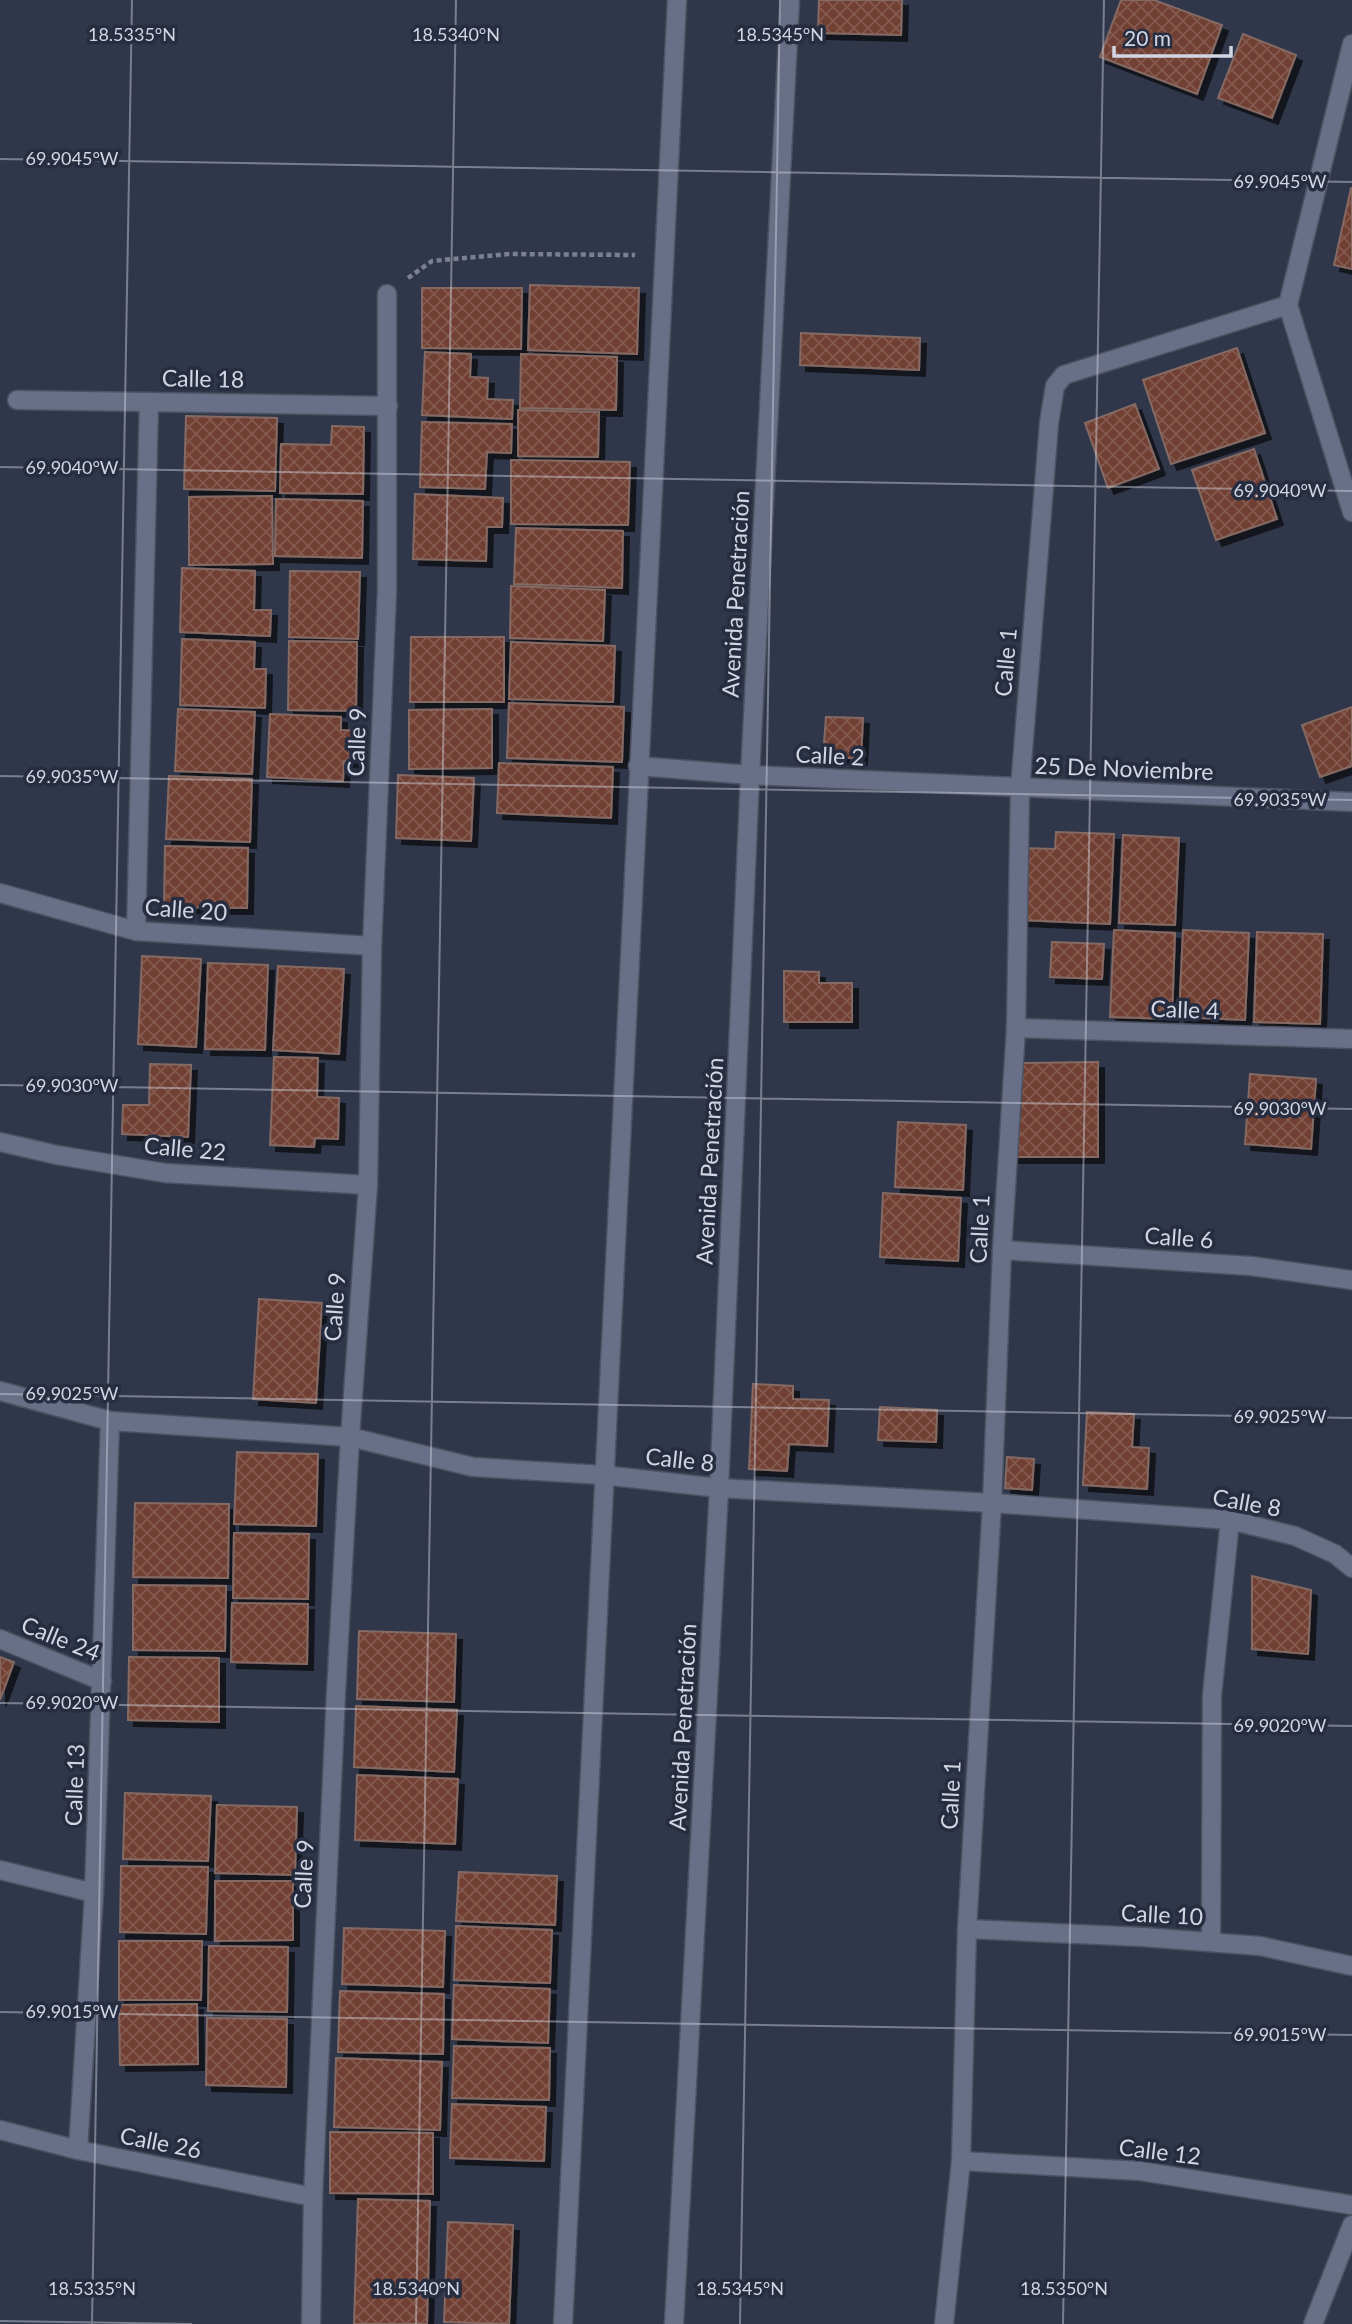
<svg xmlns="http://www.w3.org/2000/svg" width="1352" height="2324" font-family="Lato,sans-serif">
<style>
.building{fill:url(#building-cross-hatch);stroke:#856a63;stroke-width:2;filter:url(#shadow)}
.lines{fill:none;stroke-linecap:round;stroke-linejoin:round}
.minor-casing{stroke:#4d5263;stroke-width:21}
.path{stroke:#7b8191;stroke-width:4.5;stroke-dasharray:5 3.5;stroke-linecap:butt}
.minor{stroke:#686f86;stroke-width:18}
.ticks{fill:none;stroke:#d2d6e3;stroke-width:2;stroke-opacity:0.45}
.labels{text-anchor:middle;dominant-baseline:central;stroke-width:7;stroke-linejoin:round;paint-order:stroke}
.street-label{font-size:23px;fill:#d2d6e3;stroke:#272d41}
.ticks-label{font-size:18px;text-anchor:middle;fill:#d2d6e3;stroke:#272d41;stroke-width:7;stroke-linejoin:round;paint-order:stroke}
</style>
<defs>
<pattern id="building-cross-hatch" width="8" height="8" patternUnits="userSpaceOnUse" patternTransform="scale(1.75)"><rect width="8" height="8" fill="#713f32"/><path d="M0 0l8 8M0 8l8-8" fill="none" stroke="#845a50"/></pattern>
<filter id="shadow"><feDropShadow dx="6" dy="6" stdDeviation="0" flood-color="#0009"/></filter>
</defs>
<rect width="100%" height="100%" fill="#31374b"/>
<g class="building">
<polygon points="819,0 902,0 901,35 818,33"/>
<polygon points="1121,0 1154,0 1222,25 1197,94 1100,57"/>
<polygon points="1243,34 1296,55 1272,118 1218,98"/>
<polygon points="1351,188 1352,188 1352,269 1334,265"/>
<polygon points="530,285 639,288 637,354 528,350"/>
<polygon points="422,288 522,288 521,349 422,348"/>
<polygon points="801,333 920,338 919,370 800,365"/>
<polygon points="1237,348 1265,433 1171,464 1143,380"/>
<polygon points="425,352 471,354 470,377 488,378 487,399 513,400 512,419 422,415"/>
<polygon points="521,354 617,357 616,410 520,408"/>
<polygon points="1135,404 1159,469 1108,488 1085,423"/>
<polygon points="518,410 599,412 598,457 518,456"/>
<polygon points="186,416 277,418 275,491 184,489"/>
<polygon points="422,422 512,424 511,453 487,452 485,489 420,487"/>
<polygon points="332,426 364,427 363,494 280,493 281,444 331,445"/>
<polygon points="1254,449 1277,519 1216,540 1192,470"/>
<polygon points="511,460 630,462 628,525 511,524"/>
<polygon points="415,494 503,498 502,527 487,527 486,561 413,559"/>
<polygon points="272,496 273,564 189,565 189,497"/>
<polygon points="276,499 363,501 362,558 275,556"/>
<polygon points="516,528 623,531 622,588 514,584"/>
<polygon points="182,568 255,571 254,610 271,610 270,636 180,632"/>
<polygon points="290,571 360,572 358,639 289,637"/>
<polygon points="511,586 605,590 603,641 510,638"/>
<polygon points="411,637 504,637 504,702 410,702"/>
<polygon points="182,639 255,642 254,669 266,669 265,708 180,705"/>
<polygon points="289,641 357,642 356,711 288,710"/>
<polygon points="511,642 615,646 613,702 509,699"/>
<polygon points="509,703 624,707 622,762 507,758"/>
<polygon points="1352,707 1352,766 1320,777 1302,725"/>
<polygon points="178,709 255,712 252,774 175,771"/>
<polygon points="492,709 492,768 409,769 409,710"/>
<polygon points="270,714 341,717 341,730 357,731 356,762 344,761 343,781 267,777"/>
<polygon points="826,717 863,718 861,759 823,756"/>
<polygon points="499,763 613,767 611,818 497,813"/>
<polygon points="398,775 474,778 471,841 396,838"/>
<polygon points="169,776 252,779 250,842 166,839"/>
<polygon points="1056,832 1114,834 1110,924 1020,920 1022,848 1055,849"/>
<polygon points="1123,835 1179,838 1175,925 1119,923"/>
<polygon points="165,846 248,848 247,908 164,907"/>
<polygon points="1114,930 1175,933 1172,1019 1110,1017"/>
<polygon points="1183,930 1249,933 1245,1020 1179,1017"/>
<polygon points="1257,932 1323,934 1320,1024 1254,1022"/>
<polygon points="1052,942 1104,944 1102,979 1050,977"/>
<polygon points="142,956 201,959 196,1047 138,1044"/>
<polygon points="208,963 268,965 265,1050 205,1049"/>
<polygon points="278,966 344,969 339,1054 273,1050"/>
<polygon points="784,971 819,972 819,983 852,983 852,1022 784,1022"/>
<polygon points="274,1057 318,1058 317,1097 339,1098 338,1139 315,1138 314,1147 270,1145"/>
<polygon points="1098,1062 1098,1157 1012,1157 1019,1069 1024,1063"/>
<polygon points="150,1064 191,1065 188,1137 122,1134 123,1105 149,1105"/>
<polygon points="1250,1074 1316,1079 1311,1149 1245,1144"/>
<polygon points="898,1122 966,1125 963,1190 895,1187"/>
<polygon points="883,1193 961,1198 958,1261 880,1257"/>
<polygon points="259,1299 322,1303 316,1403 253,1399"/>
<polygon points="753,1384 793,1386 793,1399 829,1400 827,1446 789,1444 787,1471 749,1469"/>
<polygon points="880,1407 937,1410 936,1442 878,1440"/>
<polygon points="1087,1412 1134,1414 1132,1447 1149,1448 1147,1489 1083,1485"/>
<polygon points="237,1452 318,1454 316,1526 234,1524"/>
<polygon points="1007,1457 1034,1459 1032,1490 1005,1488"/>
<polygon points="135,1503 229,1504 228,1578 133,1577"/>
<polygon points="234,1533 309,1534 308,1599 233,1598"/>
<polygon points="1252,1576 1311,1590 1308,1654 1252,1649"/>
<polygon points="133,1585 226,1586 225,1651 133,1650"/>
<polygon points="232,1603 308,1604 307,1664 231,1662"/>
<polygon points="359,1631 456,1634 454,1702 357,1699"/>
<polygon points="0,1657 14,1662 0,1700"/>
<polygon points="129,1657 219,1658 219,1722 128,1720"/>
<polygon points="356,1706 457,1710 454,1772 354,1767"/>
<polygon points="357,1775 458,1779 455,1844 355,1840"/>
<polygon points="125,1793 211,1796 208,1861 123,1859"/>
<polygon points="217,1805 297,1807 295,1875 215,1873"/>
<polygon points="121,1866 208,1867 206,1934 120,1932"/>
<polygon points="459,1872 557,1876 555,1925 456,1921"/>
<polygon points="215,1881 293,1881 293,1940 215,1941"/>
<polygon points="456,1926 552,1930 550,1983 454,1980"/>
<polygon points="344,1928 445,1931 443,1987 342,1984"/>
<polygon points="119,1941 202,1941 201,2000 119,2000"/>
<polygon points="209,1946 288,1947 287,2012 208,2011"/>
<polygon points="454,1985 550,1989 548,2043 452,2039"/>
<polygon points="340,1991 444,1994 443,2054 338,2052"/>
<polygon points="197,2004 198,2064 120,2065 119,2005"/>
<polygon points="207,2018 287,2019 286,2087 206,2085"/>
<polygon points="454,2046 550,2048 549,2100 452,2098"/>
<polygon points="336,2058 442,2062 440,2130 334,2127"/>
<polygon points="452,2104 546,2107 544,2161 450,2158"/>
<polygon points="330,2132 433,2133 433,2194 330,2193"/>
<polygon points="358,2199 430,2201 427,2324 354,2324"/>
<polygon points="448,2222 513,2225 509,2324 444,2322"/>
</g>
<g class="lines">
<defs>
<g id="minor">
<polyline points="1352,44 1288,305 1352,512"/>
<polyline points="17,400 388,406"/>
<polyline points="638,766 750,775 1352,802"/>
<polyline points="0,893 136,931 372,946"/>
<polyline points="136,931 149,402"/>
<polyline points="1016,1028 1352,1039"/>
<polyline points="0,1142 57,1155 165,1173 368,1185"/>
<polyline points="1002,1250 1251,1266 1352,1280"/>
<polyline points="0,1391 110,1421 350,1437 473,1467 603,1475 719,1488 992,1503 1230,1520 1295,1536 1335,1554 1352,1568"/>
<polyline points="0,1639 102,1681"/>
<polyline points="0,1870 94,1893"/>
<polyline points="967,1929 1143,1937 1260,1946 1352,1966"/>
<polyline points="1211,1941 1212,1695 1230,1520"/>
<polyline points="0,2130 78,2150 313,2197"/>
<polyline points="78,2150 94,1893 110,1421"/>
<polyline points="961,2161 1140,2171 1352,2205"/>
<polyline points="311,2324 313,2197 336,1693 350,1437 368,1185 372,946 387,591 387,294"/>
<polyline points="563,2324 677,0"/>
<polyline points="674,2324 719,1488 750,775 790,0"/>
<polyline points="944,2324 961,2161 967,1929 992,1503 1002,1250 1016,1028 1020,789 1049,423 1055,386 1064,375 1288,305"/>
<polyline points="1313,2324 1352,2225"/>
</g>
</defs>
<use href="#minor" class="minor-casing"/>
<polyline class="path" points="408,278 432,261 509,254 635,255"/>
<use href="#minor" class="minor"/>
</g>
<path class="ticks" d="M 0,159 L 1352,182M 0,467 L 1352,491M 0,776 L 1352,800M 0,1085 L 1352,1109M 0,1394 L 1352,1418M 0,1703 L 1352,1726M 0,2012 L 1352,2035M 0,2321 L 192,2324M 92,2324 L 132,0M 416,2324 L 456,0M 740,2324 L 780,0M 1063,2324 L 1104,0"/>
<g class="labels">
<g class="street-label">
<text transform="translate(203 378) rotate(1)">Calle 18</text>
<text transform="translate(735 594) rotate(-87)">Avenida Penetración</text>
<text transform="translate(1005 662) rotate(-85)">Calle 1</text>
<text transform="translate(356 742) rotate(-88)">Calle 9</text>
<text transform="translate(830 755) rotate(3)">Calle 2</text>
<text transform="translate(1124 768) rotate(2)">25 De Noviembre</text>
<text transform="translate(186 909) rotate(4)">Calle 20</text>
<text transform="translate(1185 1009) rotate(2)">Calle 4</text>
<text transform="translate(185 1148) rotate(5)">Calle 22</text>
<text transform="translate(709 1161) rotate(-87)">Avenida Penetración</text>
<text transform="translate(979 1229) rotate(-87)">Calle 1</text>
<text transform="translate(1179 1237) rotate(4)">Calle 6</text>
<text transform="translate(334 1307) rotate(-86)">Calle 9</text>
<text transform="translate(680 1459) rotate(6)">Calle 8</text>
<text transform="translate(1247 1502) rotate(10)">Calle 8</text>
<text transform="translate(61 1638) rotate(22)">Calle 24</text>
<text transform="translate(682 1727) rotate(-87)">Avenida Penetración</text>
<text transform="translate(74 1785) rotate(-88)">Calle 13</text>
<text transform="translate(950 1795) rotate(-87)">Calle 1</text>
<text transform="translate(303 1874) rotate(-87)">Calle 9</text>
<text transform="translate(1162 1914) rotate(3)">Calle 10</text>
<text transform="translate(161 2142) rotate(11)">Calle 26</text>
<text transform="translate(1160 2151) rotate(7)">Calle 12</text>
</g>
</g>
<g class="ticks-label">
<text x="132" y="41">18.5335°N</text>
<text x="456" y="41">18.5340°N</text>
<text x="780" y="41">18.5345°N</text>
<text x="72" y="165">69.9045°W</text>
<text x="1280" y="188">69.9045°W</text>
<text x="72" y="474">69.9040°W</text>
<text x="1280" y="497">69.9040°W</text>
<text x="72" y="783">69.9035°W</text>
<text x="1280" y="806">69.9035°W</text>
<text x="72" y="1092">69.9030°W</text>
<text x="1280" y="1115">69.9030°W</text>
<text x="72" y="1400">69.9025°W</text>
<text x="1280" y="1423">69.9025°W</text>
<text x="72" y="1709">69.9020°W</text>
<text x="1280" y="1732">69.9020°W</text>
<text x="72" y="2018">69.9015°W</text>
<text x="1280" y="2041">69.9015°W</text>
<text x="92" y="2295">18.5335°N</text>
<text x="416" y="2295">18.5340°N</text>
<text x="740" y="2295">18.5345°N</text>
<text x="1064" y="2295">18.5350°N</text>
</g>
<path d="M1114 46v10h117v-10" fill="none" stroke="#d2d6e3" stroke-width="3.5"/>
<text x="1124" y="46" font-size="21" fill="#d2d6e3" stroke="#272d41" stroke-width="5" paint-order="stroke">20 m</text>
</svg>
